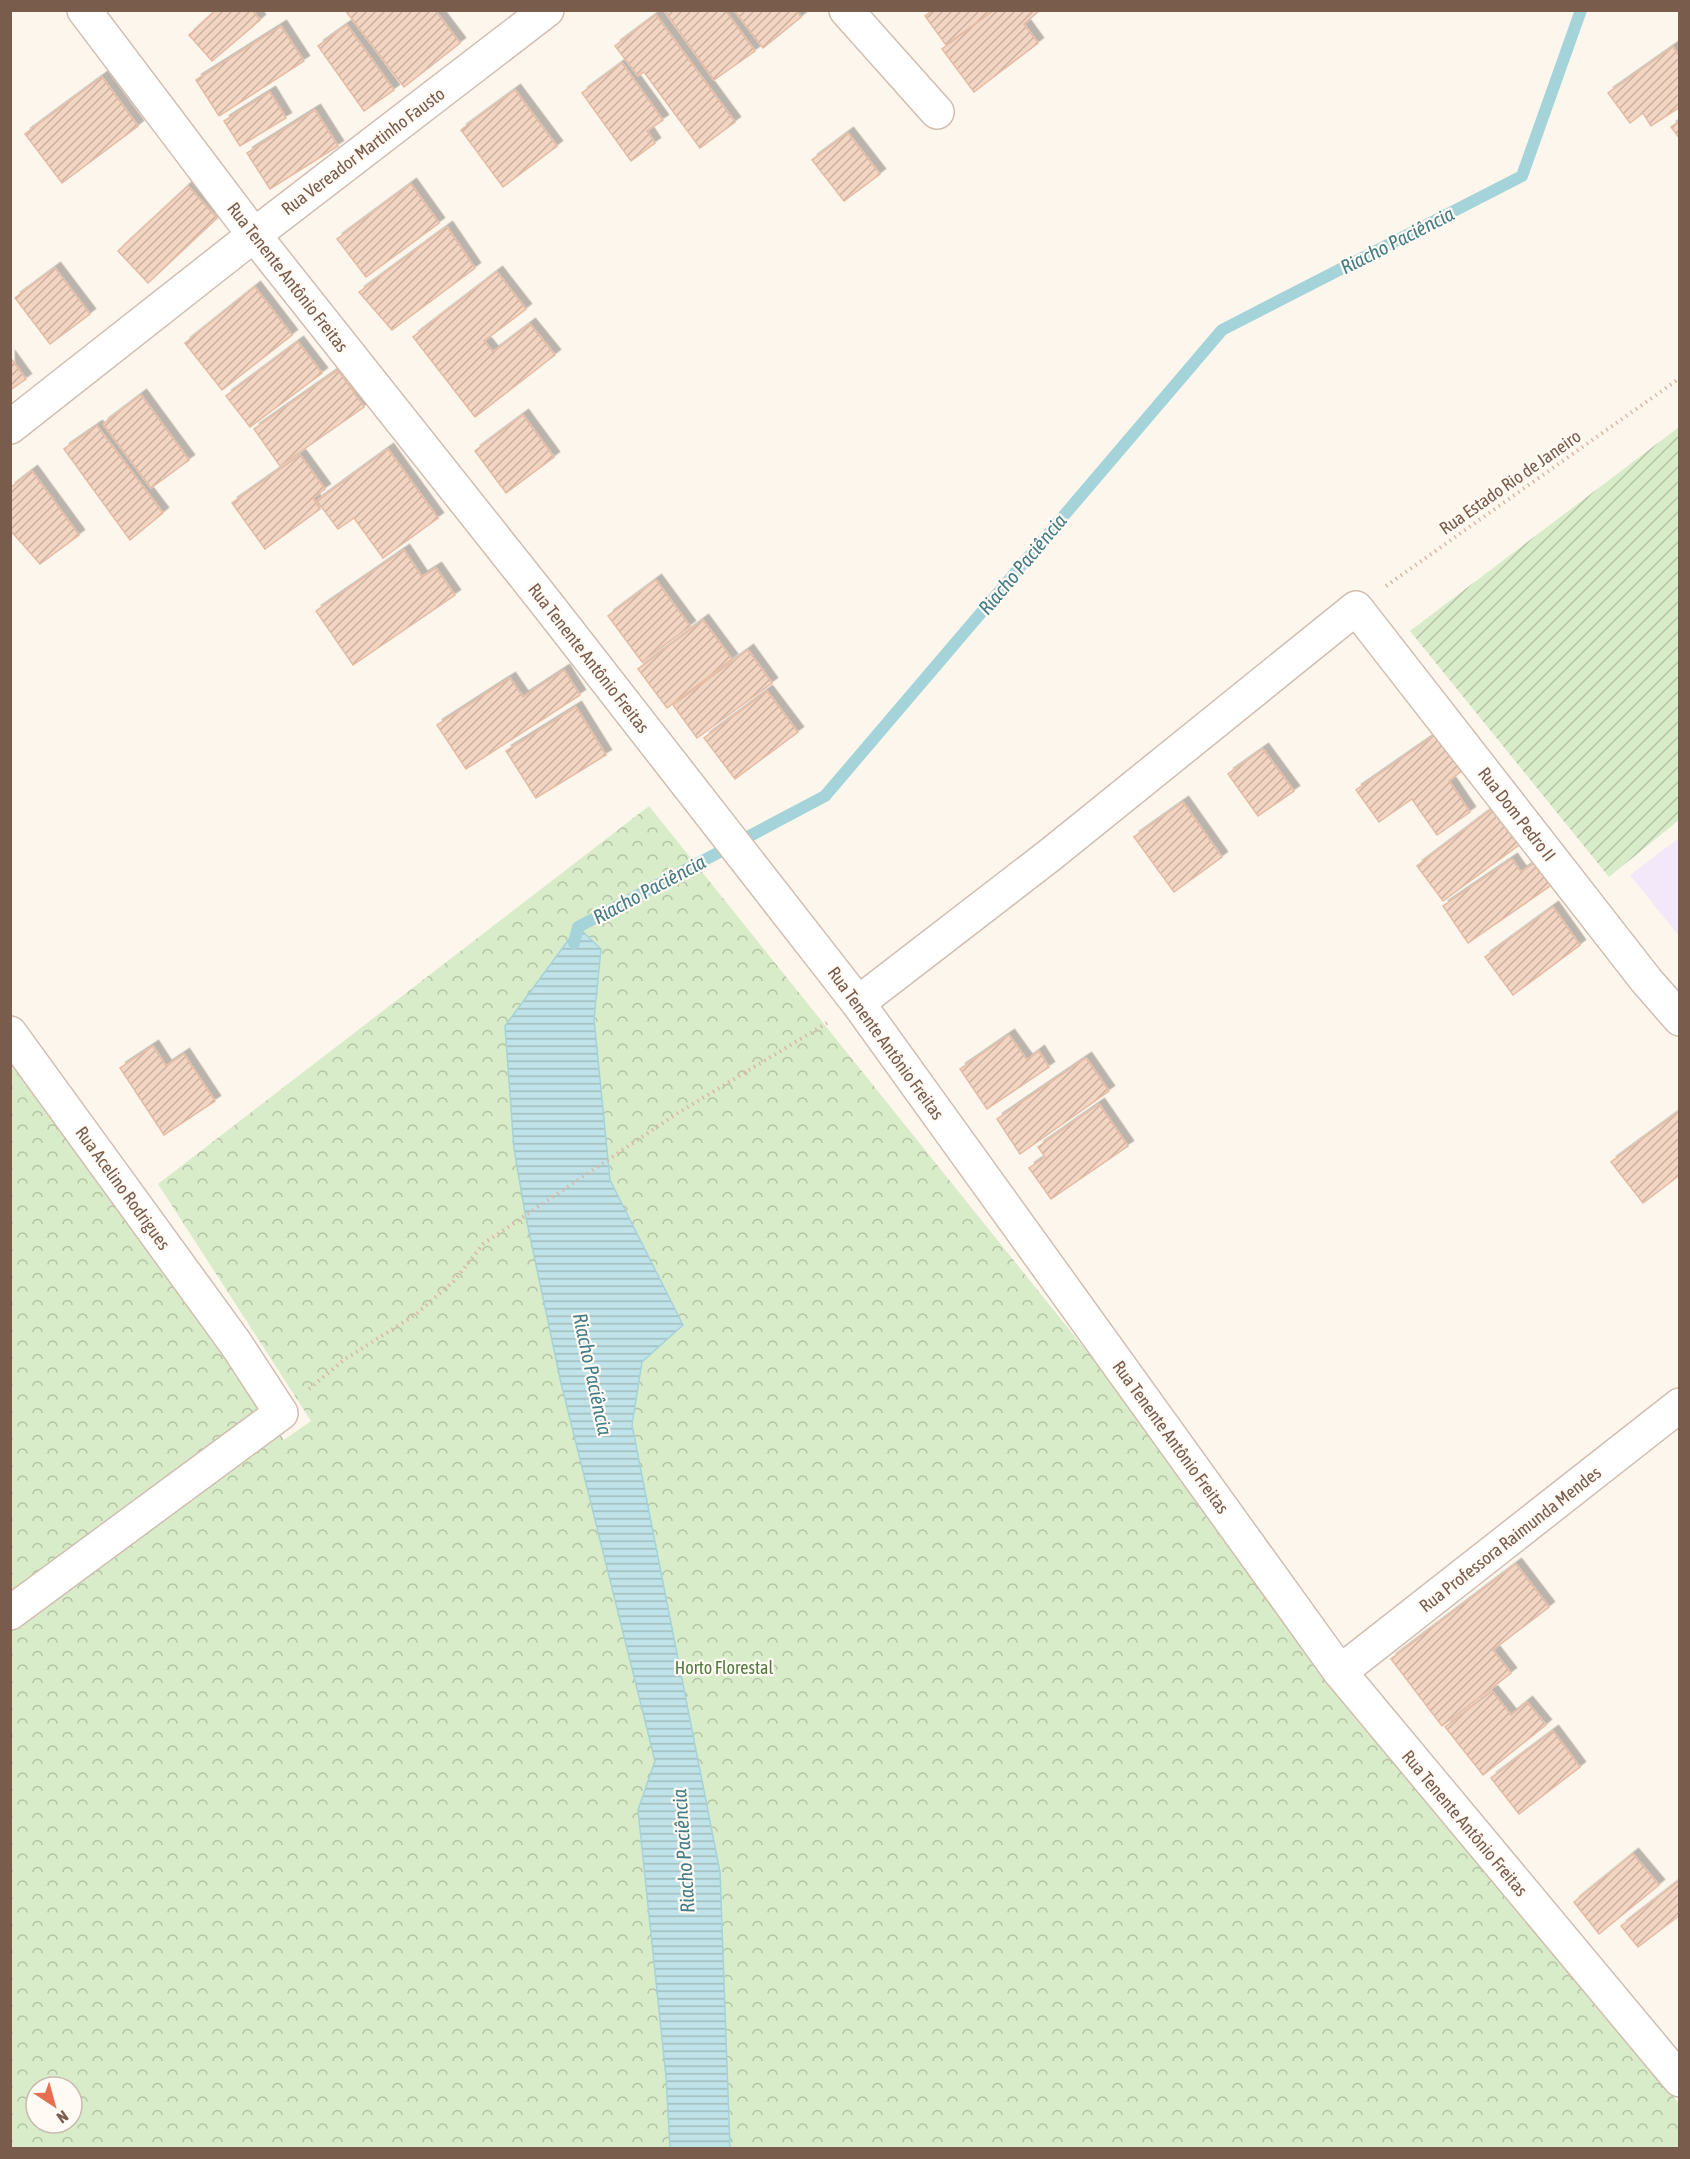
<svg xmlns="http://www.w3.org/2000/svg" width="1690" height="2159" font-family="'Asap Condensed',sans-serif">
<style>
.education{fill:#f3e8fa}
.park{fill:url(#park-crowns);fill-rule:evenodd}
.garden{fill:url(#garden-furrows)}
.water{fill:url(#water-rules);stroke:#a5d3da;stroke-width:1.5}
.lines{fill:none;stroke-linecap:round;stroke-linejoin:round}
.stream{stroke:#a5d3da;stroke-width:12}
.building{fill:url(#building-hatch);stroke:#e6bba3;stroke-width:1.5;filter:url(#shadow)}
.minor-casing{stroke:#d1beb0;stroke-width:36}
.path{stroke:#d9b8a5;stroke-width:4;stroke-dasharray:1.5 4.5;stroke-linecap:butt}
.minor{stroke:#fff;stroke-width:33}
.labels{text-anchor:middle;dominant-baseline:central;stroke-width:4.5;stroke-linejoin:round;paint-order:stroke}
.street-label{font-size:18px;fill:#7a5c4d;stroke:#fffaf3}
.park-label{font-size:18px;fill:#537a41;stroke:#fffaf3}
.water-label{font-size:20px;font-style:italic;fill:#437c86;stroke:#fffaf3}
</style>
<defs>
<pattern id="park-crowns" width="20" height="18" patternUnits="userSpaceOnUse" patternTransform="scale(1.5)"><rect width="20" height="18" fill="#d8ecc9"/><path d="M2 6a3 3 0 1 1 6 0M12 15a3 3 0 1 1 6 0" fill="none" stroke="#b4c2a5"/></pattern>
<pattern id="garden-furrows" width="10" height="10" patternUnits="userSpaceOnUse" patternTransform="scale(1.5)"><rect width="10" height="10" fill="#d8ecc9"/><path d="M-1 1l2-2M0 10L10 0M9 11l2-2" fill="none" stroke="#b4c2a5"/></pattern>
<pattern id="water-rules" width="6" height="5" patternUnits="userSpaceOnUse" patternTransform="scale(1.5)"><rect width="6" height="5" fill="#bfe3e8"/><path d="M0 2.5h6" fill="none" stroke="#a0bbbe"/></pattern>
<pattern id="building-hatch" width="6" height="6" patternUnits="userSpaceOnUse" patternTransform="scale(1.5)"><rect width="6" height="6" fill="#f3d5c3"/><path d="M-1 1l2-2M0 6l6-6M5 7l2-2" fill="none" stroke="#cab0a1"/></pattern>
<filter id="shadow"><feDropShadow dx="5.5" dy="-5.5" stdDeviation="0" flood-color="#0004"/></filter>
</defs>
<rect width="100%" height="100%" fill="#fdf6ec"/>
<polygon class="education" points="1679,838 1679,936 1630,875"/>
<path class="park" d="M 649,806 L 1337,1663 L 1679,2104 L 1679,2148 L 11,2148 L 10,1042 L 284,1440 L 311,1421 L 158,1184 ZM 36,2087 L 72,2087 L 72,2123 L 36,2123 Z"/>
<polygon class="garden" points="1679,427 1679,820 1609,877 1410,631"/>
<polygon class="water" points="578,927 601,949 594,1019 610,1180 683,1325 642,1362 632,1425 720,1872 730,2148 670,2148 666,2077 638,1810 655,1761 561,1383 525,1213 514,1149 505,1026"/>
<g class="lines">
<polyline class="stream" points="574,943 578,927 825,796 1222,330 1522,176 1581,10"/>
</g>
<g class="building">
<polygon points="216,10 252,10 260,20 212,61 189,35"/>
<polygon points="345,10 435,10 460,43 404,87"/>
<polygon points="664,10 725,10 755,51 714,80"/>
<polygon points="734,10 796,10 801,17 763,48"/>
<polygon points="933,10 994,10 946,45 925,16"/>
<polygon points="994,10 1040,10 1024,24 1038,43 974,92 942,49"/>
<polygon points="656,15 735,122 700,148 644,72 638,76 615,46"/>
<polygon points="347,25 394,90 364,111 318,46"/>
<polygon points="281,26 304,61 219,116 196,80"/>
<polygon points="1673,47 1680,57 1680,107 1651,126 1643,113 1630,123 1608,93"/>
<polygon points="622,63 663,120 647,131 655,143 631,161 582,93"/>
<polygon points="102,77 138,126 62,183 25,134"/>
<polygon points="515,90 557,146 503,187 461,130"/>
<polygon points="270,92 286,118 240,146 224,121"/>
<polygon points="315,110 338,146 270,189 247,153"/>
<polygon points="1680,121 1680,139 1671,127"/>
<polygon points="848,133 880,174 844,201 812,160"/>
<polygon points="411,184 439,223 366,277 337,239"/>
<polygon points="188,186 217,218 148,283 118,251"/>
<polygon points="447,227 475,268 392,330 359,292"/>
<polygon points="55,268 90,314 50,344 15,298"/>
<polygon points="497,272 526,309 484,341 493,352 530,324 555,355 475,417 413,337"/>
<polygon points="255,287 292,335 222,390 185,343"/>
<polygon points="298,342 322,373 250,427 226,396"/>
<polygon points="10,357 26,379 10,390"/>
<polygon points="338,370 364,407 280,466 254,429"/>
<polygon points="141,395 189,460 151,488 103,424"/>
<polygon points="523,415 554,457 506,493 475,451"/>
<polygon points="97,426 163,513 130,540 64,449"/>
<polygon points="388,449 438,518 383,558 354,518 338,529 317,501"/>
<polygon points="300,455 325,489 313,498 320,509 265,549 232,503"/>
<polygon points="32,471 79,535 40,564 10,530 10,488"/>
<polygon points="404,550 422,577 436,568 455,595 353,665 316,611"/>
<polygon points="656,580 690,626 642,662 608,616"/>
<polygon points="703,620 732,659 667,708 638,669"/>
<polygon points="748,650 772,683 697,738 673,705"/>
<polygon points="564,670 580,695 466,769 437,725 510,678 523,697"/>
<polygon points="767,691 798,732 735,779 704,738"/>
<polygon points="576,707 606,755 536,798 506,751"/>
<polygon points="1438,733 1464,769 1449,781 1470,812 1437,835 1412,799 1379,822 1356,790"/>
<polygon points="1263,749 1294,791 1258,816 1228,774"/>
<polygon points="1183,802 1222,857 1174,892 1134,837"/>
<polygon points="1496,806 1523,842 1443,901 1417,866"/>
<polygon points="1512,859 1521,872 1537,861 1553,884 1468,943 1443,906"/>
<polygon points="1553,907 1580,945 1513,995 1485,957"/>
<polygon points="1009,1035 1027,1060 1039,1051 1049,1067 987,1109 960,1069"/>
<polygon points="153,1046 166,1066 184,1054 215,1101 164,1135 120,1068"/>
<polygon points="1086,1058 1109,1091 1020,1154 997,1119"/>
<polygon points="1099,1104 1128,1146 1051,1199 1029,1168 1045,1157 1038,1147"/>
<polygon points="1680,1111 1680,1175 1643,1203 1611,1162"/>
<polygon points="1516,1564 1549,1607 1493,1650 1511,1673 1442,1726 1391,1659"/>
<polygon points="1492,1691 1511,1715 1527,1702 1546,1725 1483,1775 1445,1727"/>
<polygon points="1553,1731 1580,1767 1519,1814 1491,1778"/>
<polygon points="1633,1854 1659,1885 1599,1934 1574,1902"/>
<polygon points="1680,1880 1680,1915 1638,1947 1621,1926"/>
</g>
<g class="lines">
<defs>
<g id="minor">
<polyline points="84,10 254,235 543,599 858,1003 1340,1672 1680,2080"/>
<polyline points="846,10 937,112"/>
<polyline points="10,427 254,235 547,10"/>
<polyline points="858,1003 1050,855 1356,608 1646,980 1680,1019"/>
<polyline points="10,1033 236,1344 281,1413 10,1613"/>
<polyline points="1340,1672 1680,1405"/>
</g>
</defs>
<use href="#minor" class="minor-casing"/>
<g class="path">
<polyline points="1386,586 1680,378"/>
<polyline points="309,1389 345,1359 415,1315 454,1281 483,1244 673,1116 827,1023"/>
</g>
<use href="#minor" class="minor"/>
</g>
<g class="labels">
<g class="street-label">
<text transform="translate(363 151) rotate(-37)">Rua Vereador Martinho Fausto</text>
<text transform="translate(288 277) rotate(52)">Rua Tenente Antônio Freitas</text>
<text transform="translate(1510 482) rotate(-35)">Rua Estado Rio de Janeiro</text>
<text transform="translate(589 658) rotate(52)">Rua Tenente Antônio Freitas</text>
<text transform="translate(1517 814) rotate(52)">Rua Dom Pedro II</text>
<text transform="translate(886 1043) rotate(54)">Rua Tenente Antônio Freitas</text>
<text transform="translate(123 1188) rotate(54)">Rua Acelino Rodrigues</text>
<text transform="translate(1171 1437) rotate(54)">Rua Tenente Antônio Freitas</text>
<text transform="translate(1510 1539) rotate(-38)">Rua Professora Raimunda Mendes</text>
<text transform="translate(1465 1823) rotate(50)">Rua Tenente Antônio Freitas</text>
</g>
<g class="park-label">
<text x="724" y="1667">Horto Florestal</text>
</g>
<g class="water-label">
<text transform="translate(1397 240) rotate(-27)">Riacho Paciência</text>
<text transform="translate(1022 564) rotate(-50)">Riacho Paciência</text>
<text transform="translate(649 889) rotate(-28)">Riacho Paciência</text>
<text transform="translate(593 1374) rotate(78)">Riacho Paciência</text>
<text transform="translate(683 1851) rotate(-94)">Riacho Paciência</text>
</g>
</g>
<rect width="1690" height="2159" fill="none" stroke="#7a5c4d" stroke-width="24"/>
<g transform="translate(54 2105) rotate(144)"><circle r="28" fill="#fffaf3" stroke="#cabbb1" stroke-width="1.5"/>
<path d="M0-4.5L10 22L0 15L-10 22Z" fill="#e76f51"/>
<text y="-9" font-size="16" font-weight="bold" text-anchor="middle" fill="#7a5c4d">N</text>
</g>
</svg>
